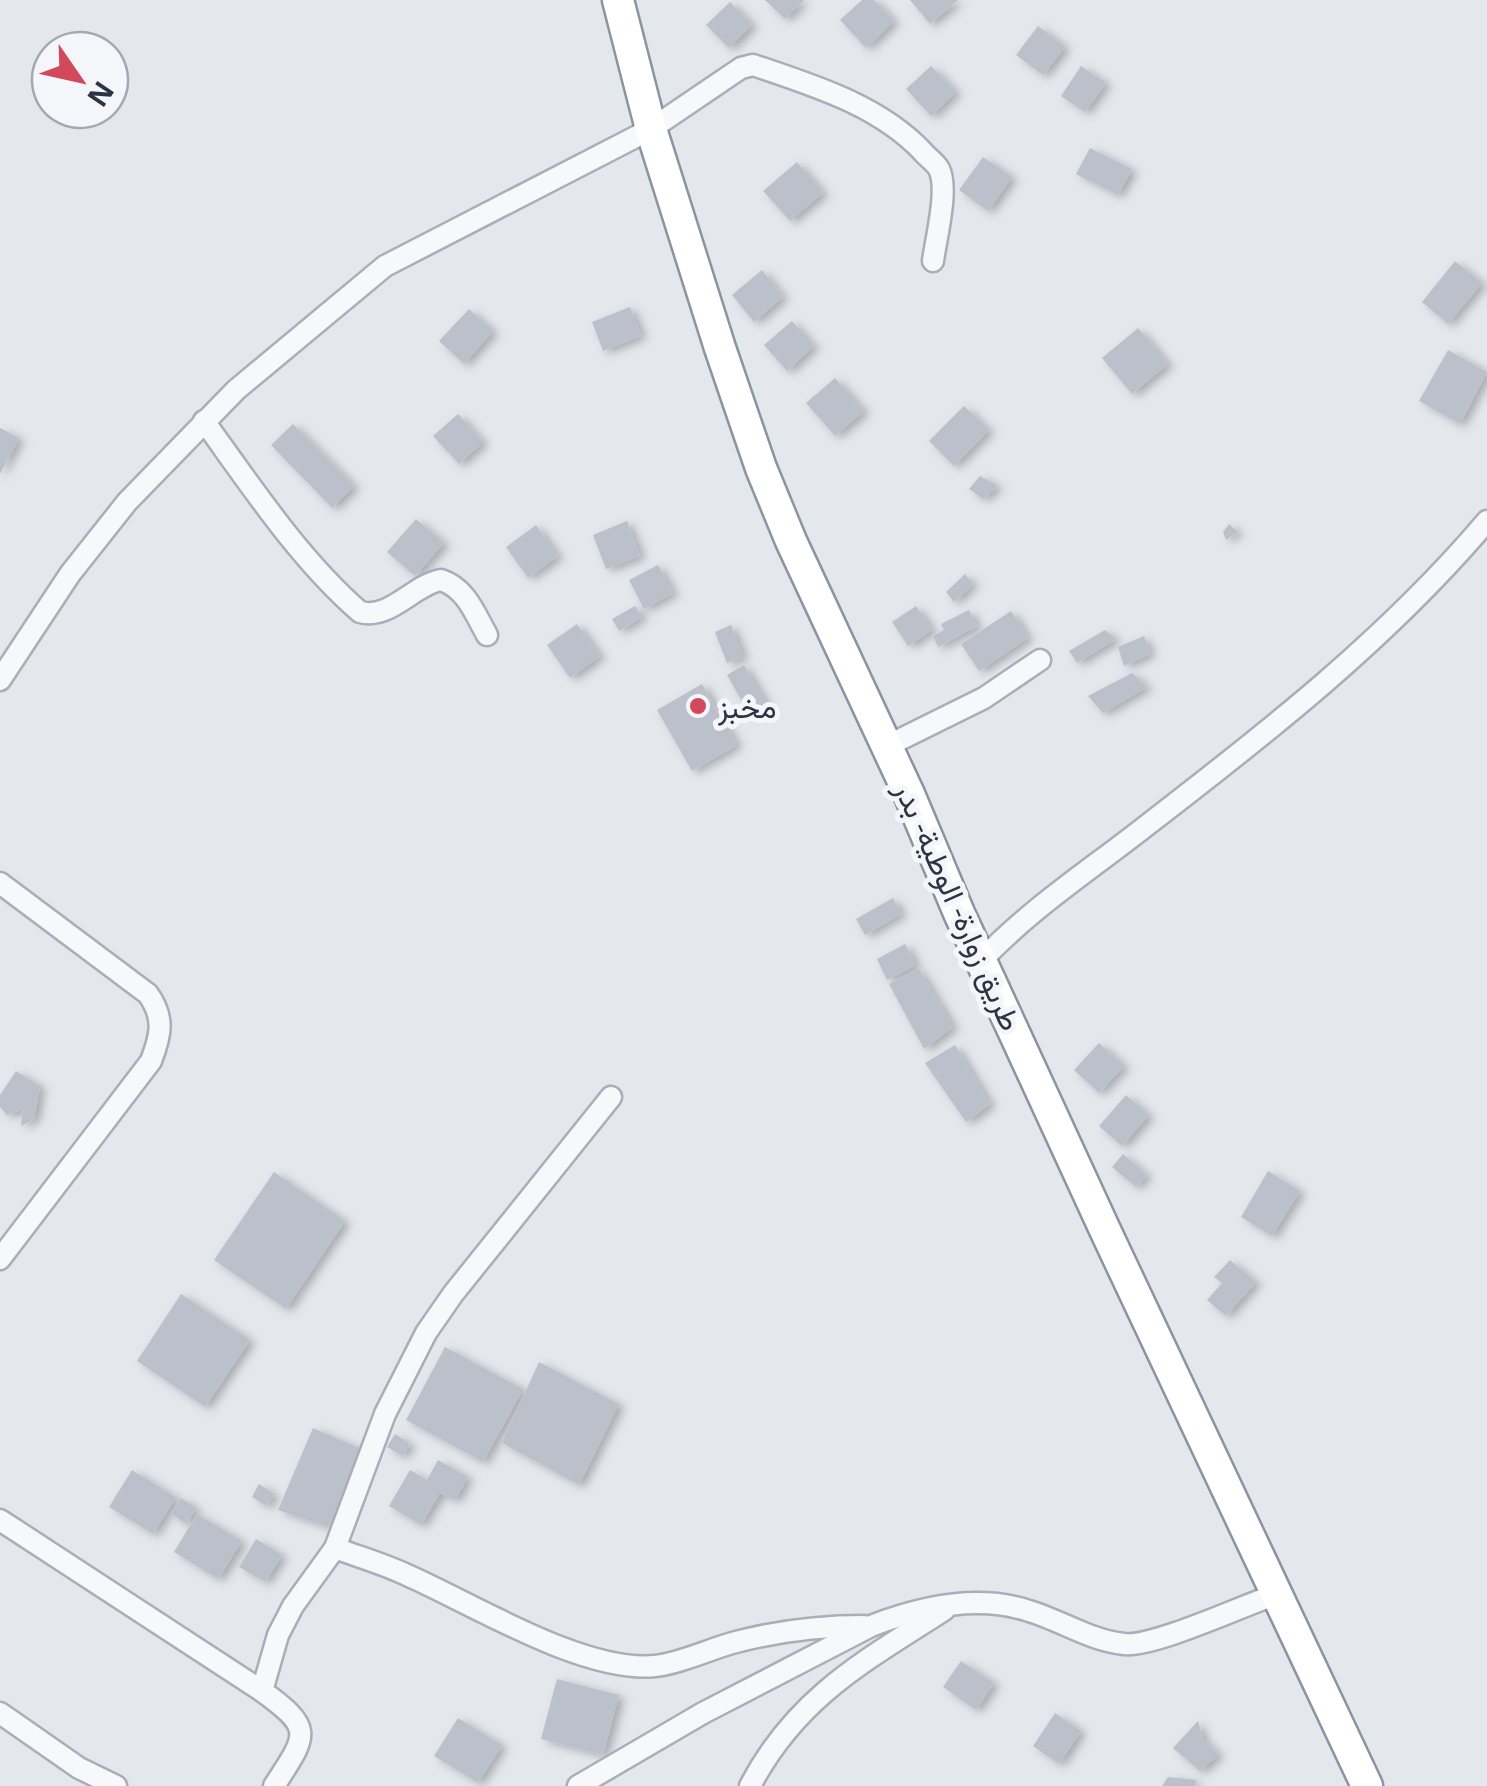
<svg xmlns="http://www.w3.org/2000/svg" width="1487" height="1786" font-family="'Open Sans',Vazirmatn,sans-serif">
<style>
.building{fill:#bbc0ca;filter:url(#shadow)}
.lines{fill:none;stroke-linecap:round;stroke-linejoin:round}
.minor-casing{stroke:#a9aeb7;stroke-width:25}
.highway-casing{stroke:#8b94a3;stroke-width:35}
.minor{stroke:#f7f8fa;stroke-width:20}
.highway{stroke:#fff;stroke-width:30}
.poi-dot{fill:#d1495b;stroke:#f4f6f9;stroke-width:4}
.labels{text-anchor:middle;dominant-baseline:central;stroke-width:10;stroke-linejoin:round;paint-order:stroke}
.poi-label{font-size:30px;fill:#2b3445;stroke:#f4f6f9;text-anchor:start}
.street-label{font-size:30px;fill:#2b3445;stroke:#f4f6f9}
</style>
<defs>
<filter id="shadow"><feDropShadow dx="5.5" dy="3" stdDeviation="5" flood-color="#0004"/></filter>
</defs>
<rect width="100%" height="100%" fill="#e4e7ec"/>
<g class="building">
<polygon points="765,0 804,0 785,19"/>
<polygon points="862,0 874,0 894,21 866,48 840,20"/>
<polygon points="910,0 958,0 930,24"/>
<polygon points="730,2 752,25 729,48 706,25"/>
<polygon points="1038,26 1065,47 1043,75 1016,55"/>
<polygon points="931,66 956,92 931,116 906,89"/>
<polygon points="1081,66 1106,83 1085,112 1061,96"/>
<polygon points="1090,148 1132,169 1118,195 1076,174"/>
<polygon points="983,157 1012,177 988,211 959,190"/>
<polygon points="797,162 823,193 790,221 763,191"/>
<polygon points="1455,261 1482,283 1448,324 1422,302"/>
<polygon points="762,270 783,297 754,322 732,295"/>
<polygon points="630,307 641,336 603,351 592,322"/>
<polygon points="469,309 493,331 464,364 439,341"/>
<polygon points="792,321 814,346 787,371 764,345"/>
<polygon points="1138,328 1168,364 1132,394 1102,358"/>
<polygon points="1448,350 1487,372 1460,424 1419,401"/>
<polygon points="835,378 864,411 835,436 806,403"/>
<polygon points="964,406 989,430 954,466 929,441"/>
<polygon points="458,414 483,442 459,464 433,436"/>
<polygon points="293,424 354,486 332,508 271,445"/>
<polygon points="0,428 19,438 0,474"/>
<polygon points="980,476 998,486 983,499 969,489"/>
<polygon points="416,519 444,543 415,576 387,552"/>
<polygon points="627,521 640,556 606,569 593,535"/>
<polygon points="1229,524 1238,532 1226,540 1223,532"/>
<polygon points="536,525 558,556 528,578 506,547"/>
<polygon points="658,565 673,593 644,609 629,580"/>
<polygon points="965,574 973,584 954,602 946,592"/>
<polygon points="635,606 642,617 619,631 612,619"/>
<polygon points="916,606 932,630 908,646 892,622"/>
<polygon points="969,610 977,626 938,647 933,636 944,630 941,624"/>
<polygon points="1011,611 1028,638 979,671 961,644"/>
<polygon points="577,624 600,656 570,678 547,645"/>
<polygon points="731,625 743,657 727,663 715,632"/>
<polygon points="1105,630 1116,639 1077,663 1069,651"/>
<polygon points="1144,636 1150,654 1124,666 1118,647"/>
<polygon points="744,665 767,705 750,715 727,675"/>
<polygon points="1132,673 1147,687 1103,713 1088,696"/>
<polygon points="702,684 737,745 692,771 657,710"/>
<polygon points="893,898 901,914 865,935 856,919"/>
<polygon points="905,944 916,965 887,980 877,959"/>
<polygon points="919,969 953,1027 924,1049 889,984"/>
<polygon points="1099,1043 1124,1066 1099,1093 1074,1070"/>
<polygon points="955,1045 990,1104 966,1122 925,1063"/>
<polygon points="16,1071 40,1086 34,1119 21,1126 23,1109 7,1115 0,1107 0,1095"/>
<polygon points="1126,1095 1149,1115 1122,1146 1099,1126"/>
<polygon points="1123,1154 1147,1175 1136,1187 1112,1167"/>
<polygon points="1268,1171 1300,1191 1272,1236 1241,1217"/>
<polygon points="274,1172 345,1221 286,1309 214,1260"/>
<polygon points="1230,1260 1256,1282 1226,1316 1207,1300 1222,1283 1214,1277"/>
<polygon points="181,1294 250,1340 205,1407 137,1361"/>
<polygon points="445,1347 523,1389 483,1462 406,1420"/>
<polygon points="539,1362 619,1404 579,1485 502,1443"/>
<polygon points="313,1428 364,1450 328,1527 278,1510"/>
<polygon points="395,1434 410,1444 403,1456 387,1447"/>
<polygon points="438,1460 468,1477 455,1500 440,1493 421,1525 389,1506 410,1470 427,1480"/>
<polygon points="132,1470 176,1497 153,1534 109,1507"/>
<polygon points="259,1484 274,1494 267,1506 252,1497"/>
<polygon points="181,1498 196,1508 187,1524 171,1514"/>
<polygon points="197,1514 242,1541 218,1579 174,1552"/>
<polygon points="256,1539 282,1555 265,1582 239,1567"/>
<polygon points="961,1661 994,1683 976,1710 943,1687"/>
<polygon points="557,1679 619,1695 603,1755 541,1739"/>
<polygon points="1055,1713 1081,1731 1059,1764 1033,1746"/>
<polygon points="458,1718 502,1745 478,1783 434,1756"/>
<polygon points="1198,1721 1203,1739 1219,1754 1200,1771 1173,1748"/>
<polygon points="1168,1777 1196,1780 1195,1786 1162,1786"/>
</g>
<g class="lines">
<defs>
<g id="minor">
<path d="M 204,421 C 251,486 299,559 360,612 C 390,620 413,585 441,580 C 466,588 475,614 487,635"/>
<path d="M 0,680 L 70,574 L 127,502 L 236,390 L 385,266 L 651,129 L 741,68 L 753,65 C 812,85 879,105 923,152 C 927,157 936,163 939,169 C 949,189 936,238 933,261"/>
<polyline points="887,746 984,698 1040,660"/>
<path d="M 0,883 L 148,994 C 165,1018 161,1035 151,1061 L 0,1259"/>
<path d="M 981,961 C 1030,909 1090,870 1146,826 C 1268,732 1387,639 1487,521"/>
<polyline points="0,1520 262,1691"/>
<path d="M 335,1548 C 359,1557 384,1564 407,1575 C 473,1604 583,1673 655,1666 C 682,1663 709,1649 736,1642 C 778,1631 820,1626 864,1626"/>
<polyline points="0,1713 79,1768 116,1786"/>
<path d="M 274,1786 C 307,1735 315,1729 262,1691 L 278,1635 L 293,1606 L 335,1548 L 385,1414 L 426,1333 L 453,1294 L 611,1097"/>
<path d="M 578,1786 L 703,1713 L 871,1626 C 920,1607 978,1594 1029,1611 C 1060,1620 1091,1641 1124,1644 C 1152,1648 1244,1605 1277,1594"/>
<path d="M 750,1786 C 796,1698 863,1662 944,1610"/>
</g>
<polyline id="highway" points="618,0 651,129 720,348 761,468 791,541 909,794 959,913 1105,1230 1367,1786"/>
</defs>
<use href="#minor" class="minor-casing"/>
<use href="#highway" class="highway-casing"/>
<use href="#minor" class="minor"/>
<use href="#highway" class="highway"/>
</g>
<circle class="poi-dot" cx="698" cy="706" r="10"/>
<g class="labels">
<g class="poi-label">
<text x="718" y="706">مخبز</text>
</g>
<g class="street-label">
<text transform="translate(959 906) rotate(66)">طريق زوارة- الوطية- بدر</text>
</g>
</g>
<g transform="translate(80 80) rotate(124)"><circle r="48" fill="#f4f6f9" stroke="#a4a8b1" stroke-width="2.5"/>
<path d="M0-8L18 38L0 25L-18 38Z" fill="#d1495b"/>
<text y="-15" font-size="28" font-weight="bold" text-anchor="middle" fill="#2b3445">N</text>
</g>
</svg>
